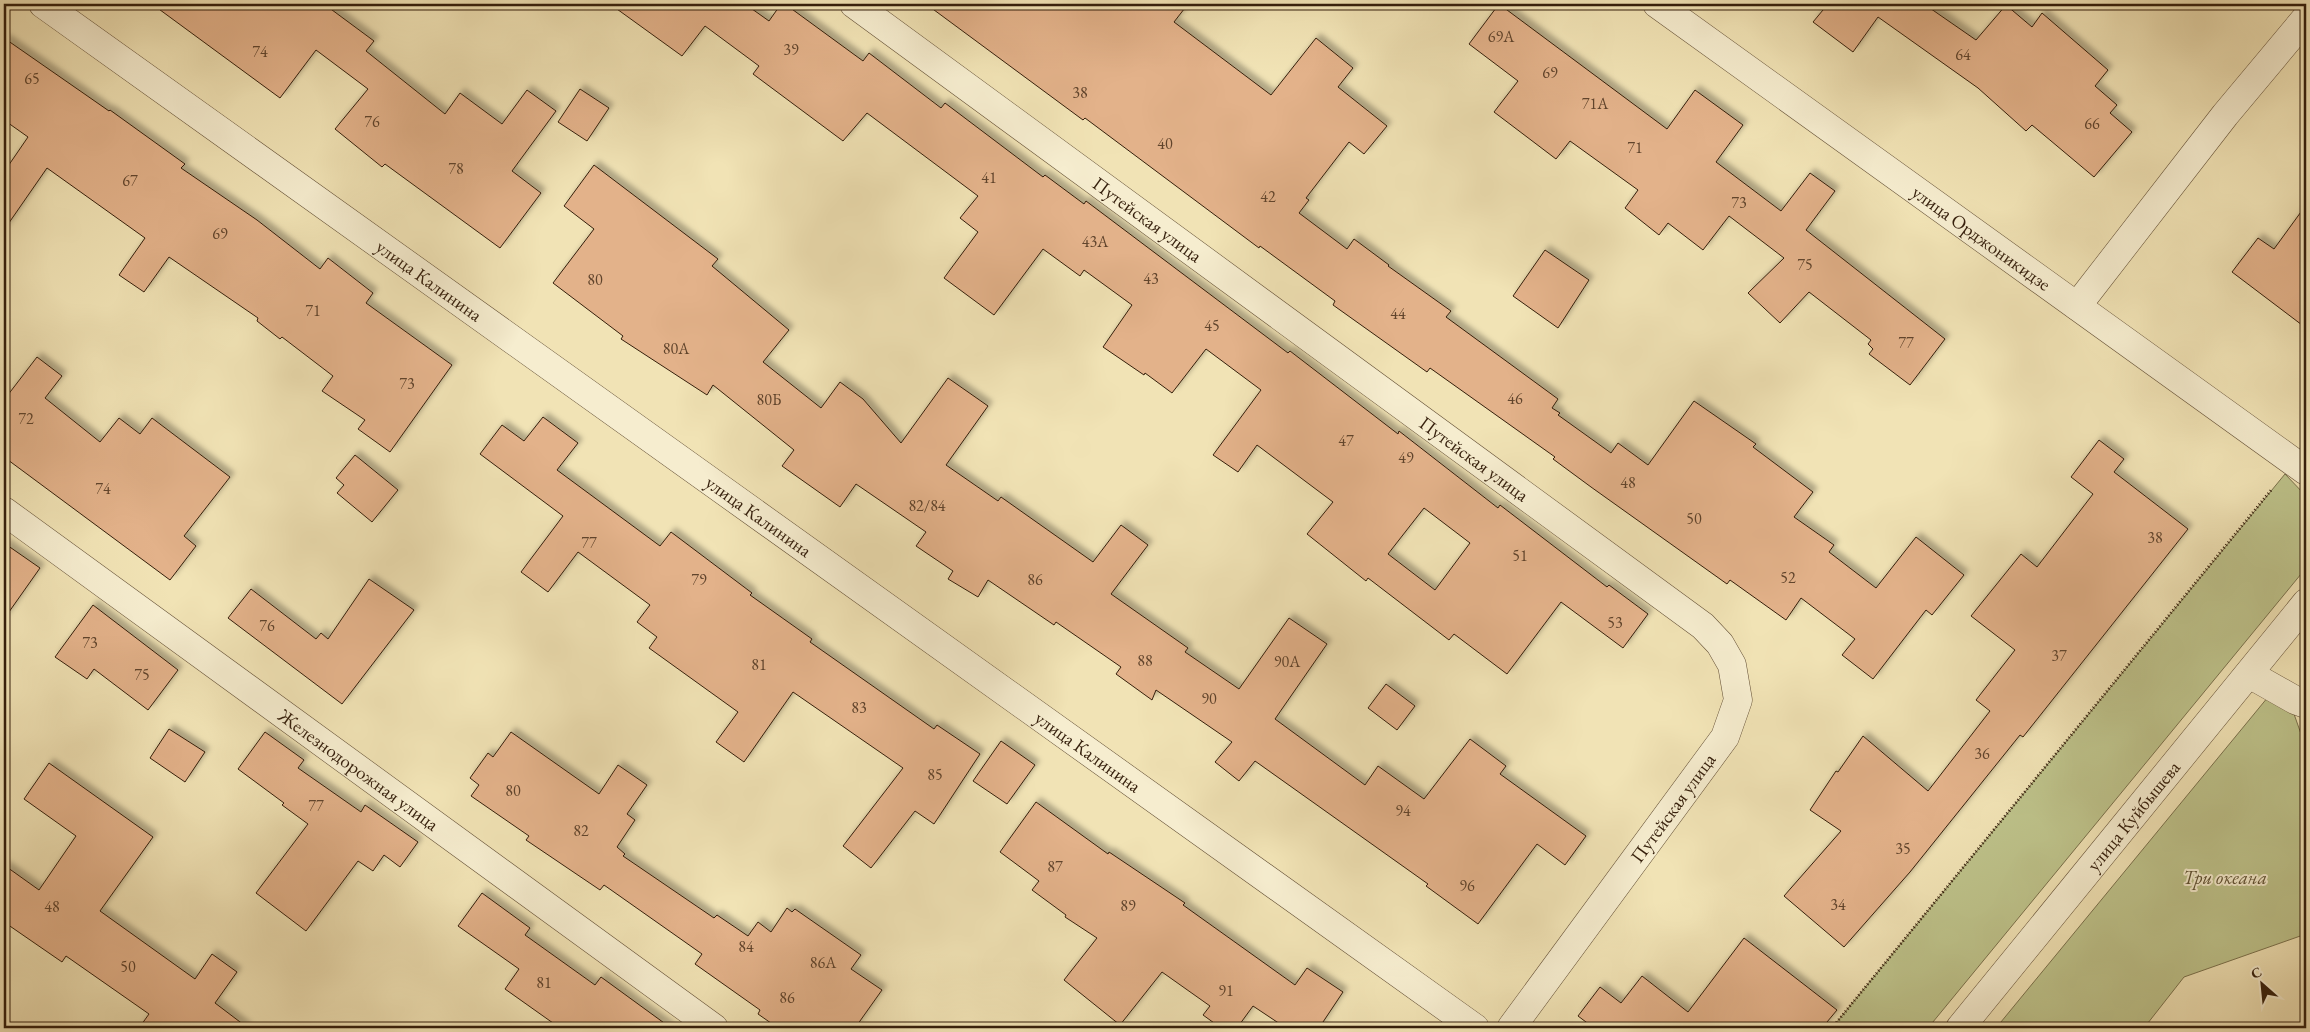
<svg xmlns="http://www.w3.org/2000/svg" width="2310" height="1032" font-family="'EB Garamond',serif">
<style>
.green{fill:#bec38b;stroke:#7a714c}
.building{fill:#e3b28a;stroke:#351f0c;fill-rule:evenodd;filter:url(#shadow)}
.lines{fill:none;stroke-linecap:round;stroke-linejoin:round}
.minor-casing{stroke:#645036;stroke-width:29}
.path{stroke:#351f0c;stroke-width:3;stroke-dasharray:1 2.5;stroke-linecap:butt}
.minor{stroke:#f6edcf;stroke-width:28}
.labels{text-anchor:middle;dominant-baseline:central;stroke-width:4;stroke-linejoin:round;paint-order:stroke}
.number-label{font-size:16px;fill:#60442c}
.street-label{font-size:19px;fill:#351f0c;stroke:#f6edcf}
.park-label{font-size:19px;font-style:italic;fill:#5e5032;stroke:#f6edcf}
</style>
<defs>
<filter id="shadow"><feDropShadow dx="4.5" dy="-4.5" stdDeviation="2.5" flood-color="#0004"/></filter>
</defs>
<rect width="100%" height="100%" fill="#f1e3b5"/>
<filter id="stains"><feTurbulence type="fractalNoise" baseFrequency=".004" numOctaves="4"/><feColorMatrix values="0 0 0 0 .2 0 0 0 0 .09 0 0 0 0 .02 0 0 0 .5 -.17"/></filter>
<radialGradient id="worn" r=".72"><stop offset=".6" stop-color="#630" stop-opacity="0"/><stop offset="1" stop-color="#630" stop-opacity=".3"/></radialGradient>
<g class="green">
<polygon points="2285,474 2306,496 2306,568 1928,1028 1832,1028"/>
<polygon points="2282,680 2306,748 2306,934 2184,977 2144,1028 1996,1028"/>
</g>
<g class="building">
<polygon points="152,4 324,4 374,41 366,51 445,114 460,93 502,124 527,90 556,111 512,171 541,193 500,248 385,164 382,167 335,129 368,89 316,50 280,98"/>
<path d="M 610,4 L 745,4 L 769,21 L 781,4 L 785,4 L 863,61 L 869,53 L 941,108 L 945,103 L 1043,177 L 1045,175 L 1084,204 L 1086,201 L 1288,353 L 1290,351 L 1398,434 L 1399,431 L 1498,508 L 1500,505 L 1607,587 L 1609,585 L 1648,614 L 1623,648 L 1561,602 L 1507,674 L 1454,634 L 1449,640 L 1368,578 L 1366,581 L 1307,534 L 1333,502 L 1257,445 L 1238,472 L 1213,455 L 1261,390 L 1206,349 L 1172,393 L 1145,373 L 1144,375 L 1103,347 L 1132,305 L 1084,270 L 1080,276 L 1043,249 L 994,315 L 944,278 L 978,232 L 960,218 L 978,196 L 867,113 L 843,141 L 753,74 L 759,66 L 705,26 L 682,56 ZM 1424,508 L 1470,543 L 1435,590 L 1388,554 Z"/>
<polygon points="926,4 1188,4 1174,22 1271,95 1316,38 1353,68 1338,87 1387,126 1364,154 1349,142 1306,198 1309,200 1299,213 1347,249 1354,239 1389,265 1388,266 1451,311 1446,317 1558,399 1552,408 1560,413 1558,415 1611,453 1618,443 1648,465 1694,401 1756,444 1753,447 1813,492 1794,517 1834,545 1829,552 1876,588 1916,537 1964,575 1932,615 1926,610 1873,679 1842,655 1855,639 1801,598 1786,620 1730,580 1727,584 1591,487 1553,459 1555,457 1430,368 1427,372 1333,305 1335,301 1260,246 1259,248 1085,118 1083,120"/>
<polygon points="1499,4 1667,129 1695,90 1743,125 1716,162 1781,211 1810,173 1835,191 1806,230 1945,339 1910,385 1869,354 1873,349 1868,344 1871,340 1809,292 1780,323 1748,293 1784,258 1729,216 1703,250 1668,223 1659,235 1625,208 1638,190 1570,141 1556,159 1494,112 1518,81 1469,44"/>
<polygon points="1828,4 1924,4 1976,40 2006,5 2032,27 2042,13 2108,70 2095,86 2117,105 2110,113 2132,132 2094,177 2032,125 2026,131 1978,88 1878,17 1853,52 1813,22"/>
<polygon points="4,38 109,111 110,110 185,164 181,168 257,220 320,269 328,258 373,293 366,303 452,365 390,452 358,429 365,420 322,391 333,376 282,337 280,339 257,321 258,318 169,257 144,292 119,275 145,238 47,168 4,230 4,172 28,137 4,120"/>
<polygon points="580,89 609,108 587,141 558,122"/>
<polygon points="594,165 718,259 712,266 789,330 763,362 821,408 840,382 863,399 901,443 948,378 988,406 946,465 998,501 1001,497 1093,562 1121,525 1148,545 1111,594 1188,648 1185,652 1239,689 1289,618 1327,644 1275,719 1365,785 1378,766 1424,799 1470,739 1506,766 1500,774 1586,836 1565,865 1537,844 1478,924 1426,886 1428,884 1255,761 1239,781 1215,762 1232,742 1156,690 1152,700 1116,674 1121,667 1056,622 1054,625 988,580 978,597 948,579 953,571 916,546 926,532 856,484 840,507 782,466 794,450 713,385 707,395 621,339 623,336 553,283 594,229 564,206"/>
<polygon points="2306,205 2306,328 2232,272 2258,238 2274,249"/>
<polygon points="1545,250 1589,280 1558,328 1513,296"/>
<polygon points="37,357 62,376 45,398 100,442 119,418 140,434 152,418 230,477 184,536 196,546 170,580 4,457 4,400"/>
<polygon points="543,417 578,443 557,470 660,546 671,532 752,593 750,595 812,639 810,642 934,729 937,725 980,754 934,824 915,811 871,868 843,846 903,768 793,692 744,762 716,742 738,712 649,648 657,637 637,622 650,605 578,552 548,592 521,572 563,516 480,454 502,425 524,441"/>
<polygon points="2099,440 2124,459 2114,472 2188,529 2023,737 2020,735 1910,872 1844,947 1784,896 1841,831 1810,810 1836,771 1838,772 1863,736 1928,791 1990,711 1976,700 2015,650 1971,616 2021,554 2037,567 2093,494 2071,477"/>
<polygon points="355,455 398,490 372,522 337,493 344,485 336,478"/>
<polygon points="4,543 40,568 4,619"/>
<polygon points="369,579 414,610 342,704 228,618 251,589 316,639 321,633 328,639"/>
<polygon points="93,605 178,670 148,710 94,669 87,679 55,657"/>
<polygon points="1386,684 1415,706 1397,730 1368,708"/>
<polygon points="169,729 205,752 185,782 150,758"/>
<polygon points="265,732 304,760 298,768 361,812 365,805 418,842 400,867 384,855 373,871 358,861 306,931 256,893 308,824 282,805 284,803 238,769"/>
<polygon points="511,732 599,794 618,765 647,785 627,814 635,820 617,847 625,854 623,856 714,918 717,915 748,936 758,922 771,932 787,908 792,912 795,909 861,955 851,969 882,990 855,1028 778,1028 758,1014 760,1010 695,964 702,954 604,885 600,890 526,840 529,836 471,796 479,785 470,778 488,753 493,757"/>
<polygon points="1001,741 1035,765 1007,804 973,781"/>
<polygon points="49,763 153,837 100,911 195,979 212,954 237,972 215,1003 248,1028 139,1028 149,1014 66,956 62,962 4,922 4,865 39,890 76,836 24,799"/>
<polygon points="1036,802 1108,854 1109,852 1185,903 1183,905 1295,985 1307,968 1343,992 1319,1028 1286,1028 1253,1006 1237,1028 1221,1028 1203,1015 1210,1006 1162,972 1120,1025 1064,980 1097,938 1065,917 1066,915 1032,890 1039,881 1000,852"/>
<polygon points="482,893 530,928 525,935 595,985 601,977 671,1028 560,1028 505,989 519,969 458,926"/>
<polygon points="1744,938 1837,1010 1822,1028 1594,1028 1578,1016 1600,987 1621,1003 1642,976 1688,1012"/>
</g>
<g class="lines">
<defs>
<g id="minor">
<path id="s1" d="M 43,4 L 1475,1028"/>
<path id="s2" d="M 854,4 L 1703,626 L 1720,644 L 1732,665 L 1738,700 L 1725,737 L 1511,1028"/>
<path id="s3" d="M 1657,4 L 2306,471"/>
<polyline points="2077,306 2225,115 2306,18"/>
<path id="s4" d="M 4,511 L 714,1028"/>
<polyline points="2249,674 2295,700 2306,704"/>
<path id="s5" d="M 1960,1028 L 2306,603"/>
</g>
</defs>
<use href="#minor" class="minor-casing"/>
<polyline class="path" points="1832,1028 2272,489"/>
<use href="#minor" class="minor"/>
</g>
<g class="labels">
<g class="number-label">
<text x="1501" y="36">69А</text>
<text x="791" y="49">39</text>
<text x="260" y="51">74</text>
<text x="1963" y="54">64</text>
<text x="1550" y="72">69</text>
<text x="32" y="78">65</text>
<text x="1080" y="92">38</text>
<text x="1595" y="103">71А</text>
<text x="372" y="121">76</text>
<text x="2092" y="123">66</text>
<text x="1165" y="143">40</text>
<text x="1635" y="147">71</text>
<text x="456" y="168">78</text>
<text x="989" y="177">41</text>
<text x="130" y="180">67</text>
<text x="1268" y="196">42</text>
<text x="1739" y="202">73</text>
<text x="220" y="233">69</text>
<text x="1095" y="241">43А</text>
<text x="1805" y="264">75</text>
<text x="1151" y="278">43</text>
<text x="595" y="279">80</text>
<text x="313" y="310">71</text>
<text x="1398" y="313">44</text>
<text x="1212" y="325">45</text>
<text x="1906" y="342">77</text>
<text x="676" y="348">80А</text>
<text x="407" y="383">73</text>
<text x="1515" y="398">46</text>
<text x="769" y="399">80Б</text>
<text x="26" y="418">72</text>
<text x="1346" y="440">47</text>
<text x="1406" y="457">49</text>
<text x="1628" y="482">48</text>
<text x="103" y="488">74</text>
<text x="927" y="505">82/84</text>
<text x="1694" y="518">50</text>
<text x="2155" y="537">38</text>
<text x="589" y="542">77</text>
<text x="1520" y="555">51</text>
<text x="1788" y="577">52</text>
<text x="699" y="579">79</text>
<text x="1035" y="579">86</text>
<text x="1615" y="622">53</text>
<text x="267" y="625">76</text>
<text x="90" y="642">73</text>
<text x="2059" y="655">37</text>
<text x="1145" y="660">88</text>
<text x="1287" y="661">90А</text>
<text x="759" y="664">81</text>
<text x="142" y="674">75</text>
<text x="1209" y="698">90</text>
<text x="859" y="707">83</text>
<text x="1982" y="753">36</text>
<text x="935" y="774">85</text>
<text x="513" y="790">80</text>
<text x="316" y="805">77</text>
<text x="1403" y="810">94</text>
<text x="581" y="830">82</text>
<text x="1903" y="848">35</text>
<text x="1055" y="866">87</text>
<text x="1467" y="885">96</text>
<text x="1838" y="904">34</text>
<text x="1128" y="905">89</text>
<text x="52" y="906">48</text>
<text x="746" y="946">84</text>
<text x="823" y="962">86А</text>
<text x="128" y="966">50</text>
<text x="544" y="982">81</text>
<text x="1226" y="990">91</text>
<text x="787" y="997">86</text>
</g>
<g class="street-label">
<text stroke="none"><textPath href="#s2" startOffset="364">Путейская улица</textPath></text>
<text stroke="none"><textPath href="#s3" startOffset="400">улица Орджоникидзе</textPath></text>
<text stroke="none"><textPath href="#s1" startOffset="475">улица Калинина</textPath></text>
<text stroke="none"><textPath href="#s2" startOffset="769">Путейская улица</textPath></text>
<text stroke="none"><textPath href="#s1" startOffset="880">улица Калинина</textPath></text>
<text stroke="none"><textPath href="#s1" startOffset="1285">улица Калинина</textPath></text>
<text stroke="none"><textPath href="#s4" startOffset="439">Железнодорожная улица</textPath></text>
<text transform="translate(1673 808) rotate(-54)">Путейская улица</text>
<text stroke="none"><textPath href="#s5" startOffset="274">улица Куйбышева</textPath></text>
</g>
<g class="park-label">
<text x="2225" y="877">Три океана</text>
</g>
</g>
<rect width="2310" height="1032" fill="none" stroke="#f1e3b5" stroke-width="20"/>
<rect x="5" y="5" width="2300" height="1022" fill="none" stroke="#351f0c" stroke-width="2.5"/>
<rect x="10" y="10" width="2290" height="1012" fill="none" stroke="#351f0c"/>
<g transform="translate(2262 984) rotate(333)" stroke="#f6edcf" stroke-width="4" paint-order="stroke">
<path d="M0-4L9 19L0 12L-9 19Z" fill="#351f0c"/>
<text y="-8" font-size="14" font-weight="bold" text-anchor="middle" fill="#351f0c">С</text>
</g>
<rect width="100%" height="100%" filter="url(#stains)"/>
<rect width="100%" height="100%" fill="url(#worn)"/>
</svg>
